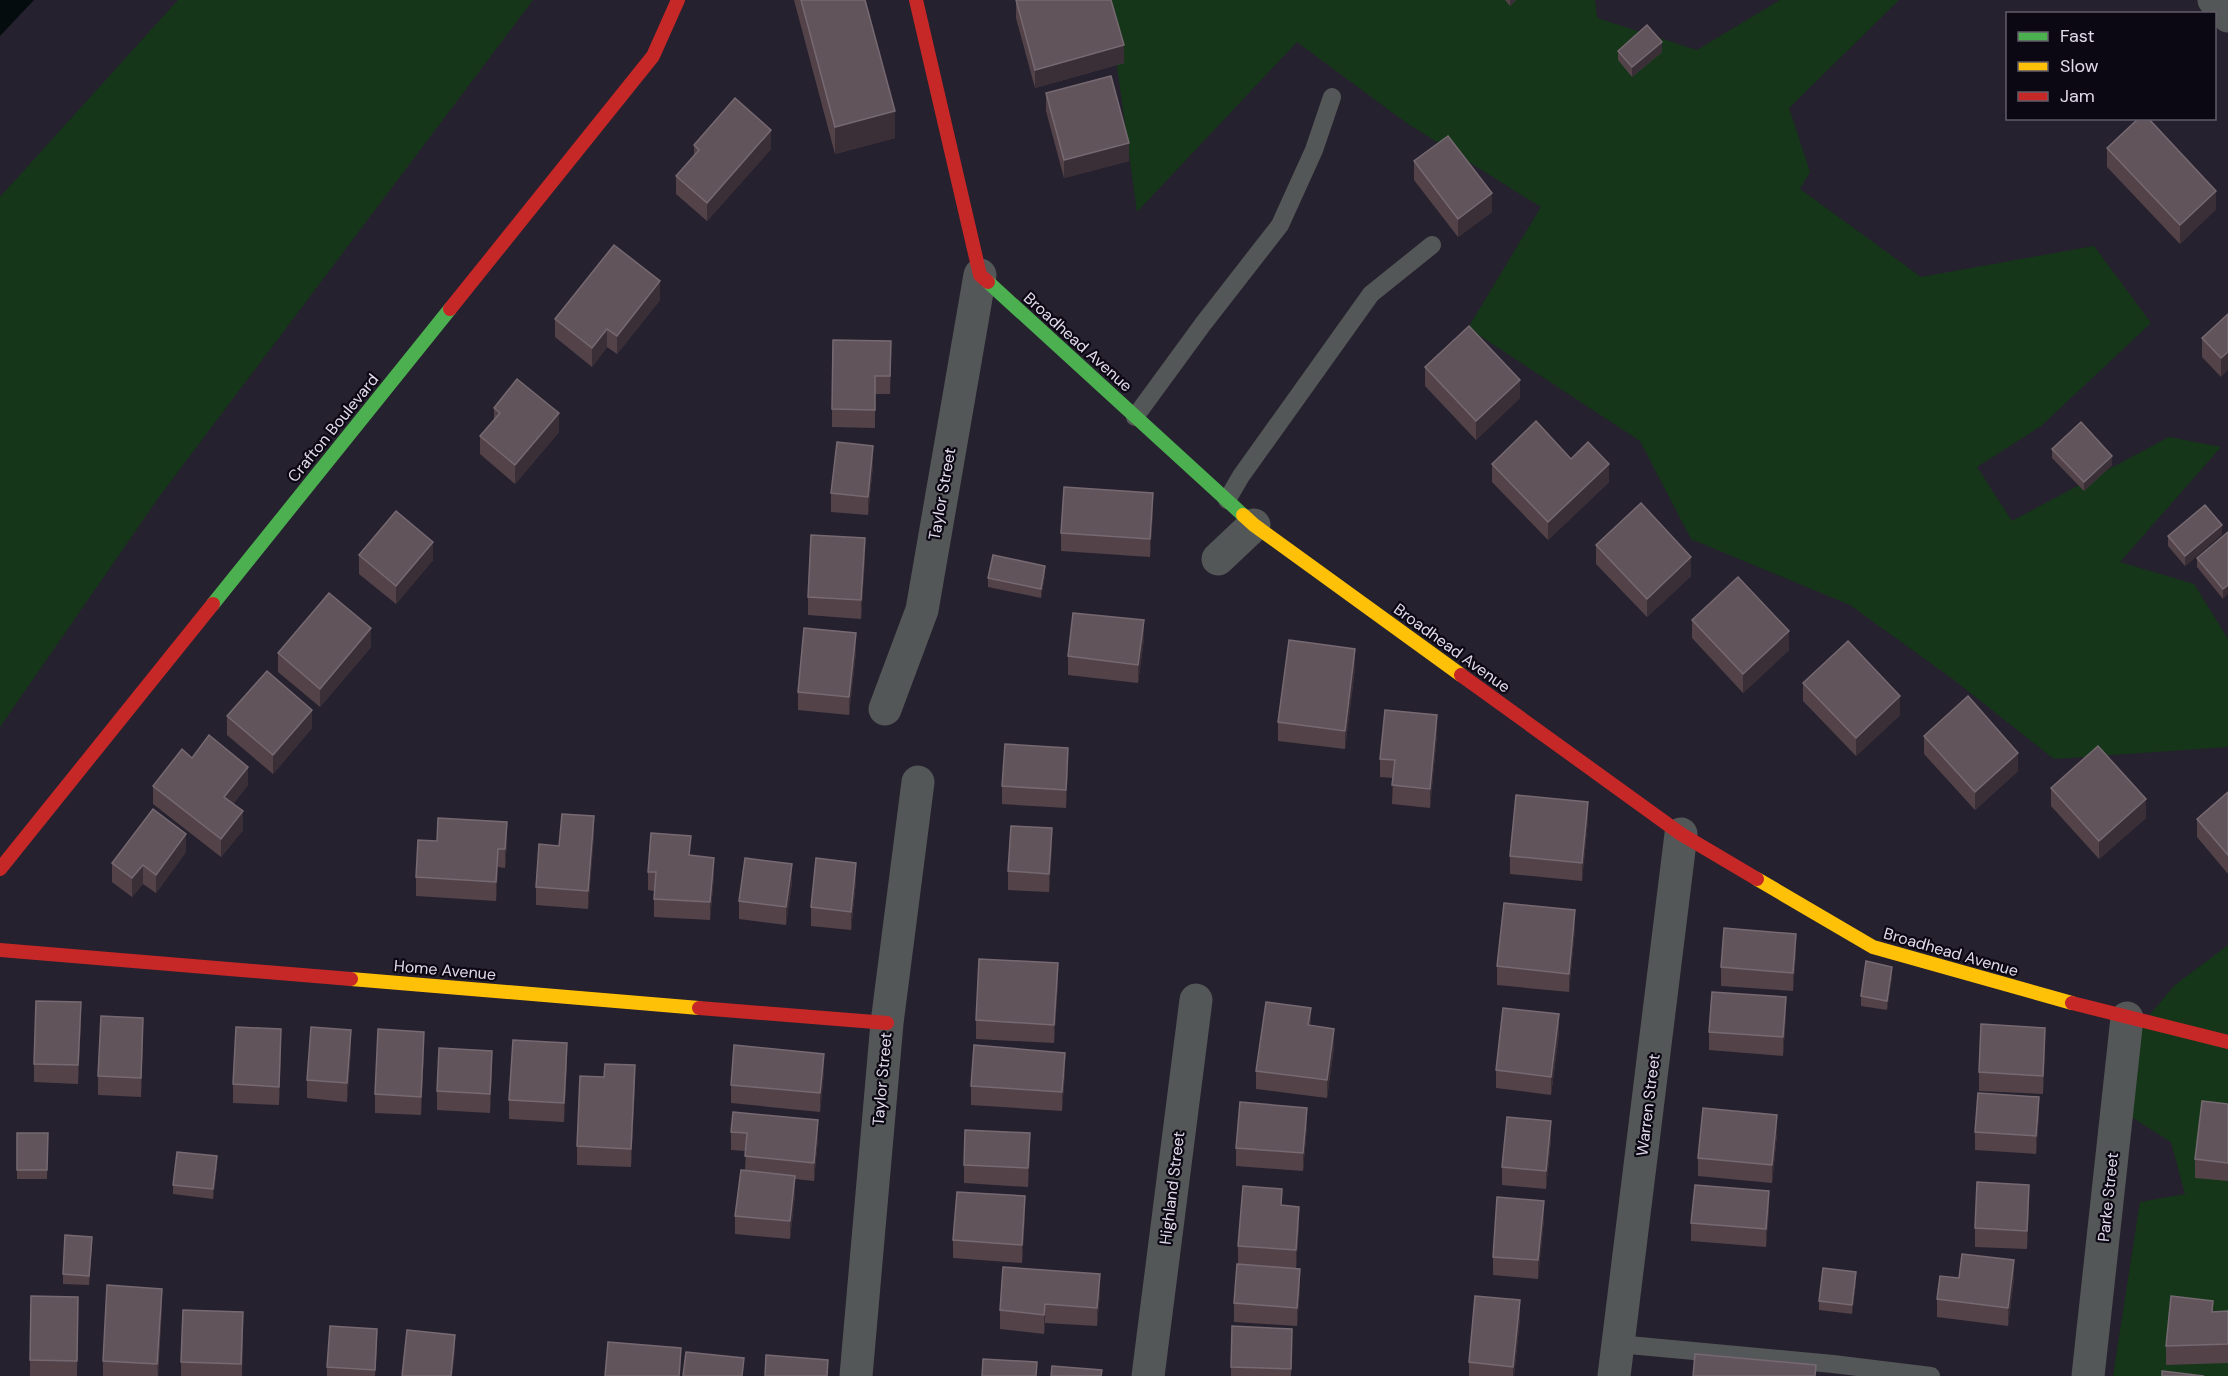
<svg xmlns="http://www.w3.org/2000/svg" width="2228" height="1376" font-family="'DM Sans',sans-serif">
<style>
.green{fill:#153619}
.water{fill:#040c0e}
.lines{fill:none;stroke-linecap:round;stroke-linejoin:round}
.lane{stroke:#545757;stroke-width:18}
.street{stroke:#545757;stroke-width:33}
.fast{stroke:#4caf50;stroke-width:14}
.slow{stroke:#ffc107;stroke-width:14}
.jam{stroke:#c62828;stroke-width:14}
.wall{fill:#534349}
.shaded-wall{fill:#3a2f37}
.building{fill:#62545b;stroke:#766971;stroke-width:1.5}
.labels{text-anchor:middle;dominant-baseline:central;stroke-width:4.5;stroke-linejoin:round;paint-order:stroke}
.street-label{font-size:16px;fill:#e1daeb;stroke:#0c0813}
</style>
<rect width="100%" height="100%" fill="#26212e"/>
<g class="green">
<polygon points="178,0 533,0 159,497 0,727 0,197"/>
<polygon points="1108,0 1595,0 1597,18 1697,50 1780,0 1899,0 1789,108 1810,172 1800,189 1921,277 2094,246 2151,323 2041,426 1977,467 2012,521 2169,437 2221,447 2120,562 2194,584 2228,639 2228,747 2054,759 1954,680 1850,605 1691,539 1640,441 1468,328 1541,207 1408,124 1297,42 1137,212"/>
<polygon points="2228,945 2228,1376 2113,1376 2140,1202 2185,1194 2171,1142 2133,1118 2113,1058 2175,985"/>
</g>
<polygon class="water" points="0,0 34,0 0,36"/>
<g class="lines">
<g class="lane">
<polyline points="1135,417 1203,324 1280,225 1314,150 1332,97"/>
<polyline points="1227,500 1241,476 1371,294 1432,245"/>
<polyline points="1618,1344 1833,1364 1931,1376"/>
</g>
<g class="street">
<polyline points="2214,0 2228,16"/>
<polyline points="1218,559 1254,525"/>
<polyline points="885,709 922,610 980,275"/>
<polyline points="856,1376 887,1023 918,782"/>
<polyline points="1148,1376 1196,1000"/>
<polyline points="1614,1376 1681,834"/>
<polyline points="2088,1376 2127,1018"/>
</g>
<g class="fast">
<polyline points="988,282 1243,515"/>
<polyline points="213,604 450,309"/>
</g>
<g class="slow">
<polyline points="1243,515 1254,525 1461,675"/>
<polyline points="1757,879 1873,947 2072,1003"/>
<polyline points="351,979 699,1008"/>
</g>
<g class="jam">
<polyline points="916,0 980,275 988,282"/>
<polyline points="450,309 653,56 678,0"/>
<polyline points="1461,675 1681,834 1757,879"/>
<polyline points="0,869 213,604"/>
<polyline points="0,950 351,979"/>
<polyline points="2072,1003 2228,1042"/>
<polyline points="699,1008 887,1023"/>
</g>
</g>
<g class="wall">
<polygon points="794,0 865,0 895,138 835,154"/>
<polygon points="1016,0 1124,63 1035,88 1016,18"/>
<polygon points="1505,0 1516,0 1510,6"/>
<polygon points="1618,51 1662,52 1632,77 1618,60"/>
<polygon points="1046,93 1129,161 1064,178 1046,111"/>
<polygon points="694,145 771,149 707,221 676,194 676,176 694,156"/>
<polygon points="2107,148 2216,209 2180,244 2107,167"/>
<polygon points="1414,161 1492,212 1458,237 1414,180"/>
<polygon points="660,300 617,354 607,347 592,367 555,337 555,319"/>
<polygon points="2228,314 2221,377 2202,357 2202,338"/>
<polygon points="891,359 890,394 875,394 875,428 832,427 832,409"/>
<polygon points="1425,367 1520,398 1476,440 1425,386"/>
<polygon points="494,408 559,432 515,484 480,454 480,436 494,420"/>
<polygon points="2052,449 2112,465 2084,491 2052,458"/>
<polygon points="1492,464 1609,482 1548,540 1492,482"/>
<polygon points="873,465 868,515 831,512 831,493"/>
<polygon points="1153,511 1150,557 1061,551 1061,533"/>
<polygon points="2228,532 2223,599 2197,567 2197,558"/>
<polygon points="2222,534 2185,566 2168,546 2168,536"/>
<polygon points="1596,545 1691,576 1647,617 1596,564"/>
<polygon points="359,555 433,560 396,604 359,574"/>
<polygon points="865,557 861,619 808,615 808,597"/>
<polygon points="1045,575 1041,598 988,587 988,578"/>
<polygon points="1692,620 1789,650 1743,693 1692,638"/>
<polygon points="1144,639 1138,683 1068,675 1068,656"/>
<polygon points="371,647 320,707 278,672 278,653"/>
<polygon points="856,652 849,715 798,710 798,692"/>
<polygon points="1355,668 1345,749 1278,741 1278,722"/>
<polygon points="1803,683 1900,715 1856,756 1803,701"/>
<polygon points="227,716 312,728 273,774 227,735"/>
<polygon points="1437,734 1430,808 1392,804 1393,778 1380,777 1380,759"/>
<polygon points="1924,736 2018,771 1975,810 1924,754"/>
<polygon points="192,758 248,785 233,804 243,830 221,857 153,804 153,786"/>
<polygon points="1068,767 1066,808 1002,804 1002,786"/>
<polygon points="2051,788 2146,818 2099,859 2051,806"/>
<polygon points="2228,792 2228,874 2197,837 2197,819"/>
<polygon points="1588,820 1582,881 1510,874 1510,856"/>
<polygon points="594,835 588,909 536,905 536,887 559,846"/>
<polygon points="437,841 507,841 505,868 498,867 496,901 416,896 416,877"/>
<polygon points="1052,846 1049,892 1008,890 1008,871"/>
<polygon points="186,852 156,893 143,884 132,897 112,882 112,863"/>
<polygon points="691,856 714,876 710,920 654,917 654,891 648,890 648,872"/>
<polygon points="856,881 851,930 811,926 811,907"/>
<polygon points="792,882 786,925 739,919 739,901"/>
<polygon points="1575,928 1569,992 1497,985 1497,966"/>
<polygon points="1796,952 1793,991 1721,986 1721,967"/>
<polygon points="1892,976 1887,1010 1861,1006 1861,996"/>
<polygon points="1058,981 1054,1043 976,1039 976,1020"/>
<polygon points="1786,1015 1783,1056 1709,1050 1709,1032"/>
<polygon points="81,1021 78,1084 34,1082 34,1064"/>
<polygon points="1559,1033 1551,1095 1496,1088 1496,1070"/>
<polygon points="143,1036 141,1097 98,1095 98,1076"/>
<polygon points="2045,1046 2043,1094 1979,1091 1979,1072"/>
<polygon points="281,1047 279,1105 233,1103 233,1084"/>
<polygon points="1334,1047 1327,1098 1256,1089 1256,1071"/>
<polygon points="351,1048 347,1102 307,1098 307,1080"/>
<polygon points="424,1050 421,1115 375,1113 375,1094"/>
<polygon points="567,1062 564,1122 509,1119 509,1100"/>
<polygon points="492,1069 490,1113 437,1110 437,1091"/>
<polygon points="1065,1071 1062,1111 971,1105 971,1086"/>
<polygon points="824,1072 820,1112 731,1103 731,1085"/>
<polygon points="635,1083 631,1167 577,1165 577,1146"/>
<polygon points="2228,1104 2228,1181 2195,1178 2195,1159"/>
<polygon points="2039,1115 2036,1154 1975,1150 1975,1132"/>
<polygon points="1307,1126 1303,1171 1236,1166 1236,1148"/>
<polygon points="731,1132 818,1138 814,1181 795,1179 795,1194 790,1239 735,1234 735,1216 745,1170 746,1151 731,1150"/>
<polygon points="17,1133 48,1133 47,1179 17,1179"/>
<polygon points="1777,1134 1772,1183 1698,1176 1698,1158"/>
<polygon points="1551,1140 1546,1189 1502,1185 1502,1167"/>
<polygon points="1030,1151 1028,1187 964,1183 964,1165"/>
<polygon points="217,1166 213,1199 173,1194 173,1185"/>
<polygon points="2029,1204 2027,1249 1975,1247 1975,1228"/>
<polygon points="1282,1205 1299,1225 1296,1269 1300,1288 1297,1326 1234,1322 1234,1303 1238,1264 1238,1246"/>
<polygon points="1769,1209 1766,1247 1691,1241 1691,1223"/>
<polygon points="1025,1215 1022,1263 953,1258 953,1240"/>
<polygon points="1544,1219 1538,1279 1493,1275 1493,1257"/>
<polygon points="92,1246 89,1285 63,1284 63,1274"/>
<polygon points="1959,1278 2014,1278 2008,1326 1937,1317 1937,1299"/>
<polygon points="1856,1282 1852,1314 1819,1310 1819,1301"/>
<polygon points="1100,1293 1097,1326 1045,1323 1044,1334 1000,1329 1000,1310"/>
<polygon points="78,1297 77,1376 30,1376 30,1360"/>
<polygon points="162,1307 158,1376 103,1376 103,1361"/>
<polygon points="2228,1311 2228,1363 2166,1365 2166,1346 2213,1312"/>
<polygon points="1520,1319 1514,1376 1469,1376 1469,1362"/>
<polygon points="243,1330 242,1376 181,1376 181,1362"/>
<polygon points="377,1347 375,1376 327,1376 327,1367"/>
<polygon points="1292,1347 1291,1376 1231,1376 1231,1367"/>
</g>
<g class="shaded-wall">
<polygon points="1510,0 1516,0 1510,6"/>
<polygon points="1662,42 1662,52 1632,77 1632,67"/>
<polygon points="1124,45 1124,63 1035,88 1035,70"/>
<polygon points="895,111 895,138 835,154 835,127"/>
<polygon points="771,130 771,149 707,221 707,203"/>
<polygon points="1129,143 1129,161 1064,178 1064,160"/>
<polygon points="2216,191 2216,209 2180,244 2180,225"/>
<polygon points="1492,193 1492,212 1458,237 1458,219"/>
<polygon points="660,281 660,300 617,354 617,336"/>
<polygon points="607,329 607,347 592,367 592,348"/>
<polygon points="2228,352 2228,370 2221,377 2221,358"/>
<polygon points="1520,380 1520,398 1476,440 1476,421"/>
<polygon points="559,413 559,432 515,484 515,465"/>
<polygon points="873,446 873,465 868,515 868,497"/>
<polygon points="2112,456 2112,465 2084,491 2084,482"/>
<polygon points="1609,464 1609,482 1548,540 1548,522"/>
<polygon points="1153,493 1153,511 1150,557 1150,539"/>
<polygon points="2222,525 2222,534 2185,566 2185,556"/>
<polygon points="865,538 865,557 861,619 861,600"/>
<polygon points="433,542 433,560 396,604 396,586"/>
<polygon points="1691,557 1691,576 1647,617 1647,599"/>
<polygon points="1045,566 1045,575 1041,598 1041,589"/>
<polygon points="2228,585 2228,594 2223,599 2223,589"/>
<polygon points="1144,620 1144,639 1138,683 1138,665"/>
<polygon points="371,628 371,647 320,707 320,689"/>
<polygon points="1789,631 1789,650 1743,693 1743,674"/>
<polygon points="856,633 856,652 849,715 849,697"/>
<polygon points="1355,649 1355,668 1345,749 1345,731"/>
<polygon points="1900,696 1900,715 1856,756 1856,738"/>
<polygon points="312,710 312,728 273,774 273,755"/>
<polygon points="1437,715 1437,734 1430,808 1430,789"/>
<polygon points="1068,748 1068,767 1066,808 1066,790"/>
<polygon points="2018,753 2018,771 1975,810 1975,792"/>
<polygon points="248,767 248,785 224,815 224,797"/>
<polygon points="2146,799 2146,818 2099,859 2099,841"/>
<polygon points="1588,802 1588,820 1582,881 1582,863"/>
<polygon points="243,811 243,830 221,857 221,839"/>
<polygon points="594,816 594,835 588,909 588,891"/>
<polygon points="507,822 507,841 505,868 505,849"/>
<polygon points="1052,828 1052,846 1049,892 1049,874"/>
<polygon points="186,834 186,852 156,893 156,875"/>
<polygon points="498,849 498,867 496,901 496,882"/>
<polygon points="714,858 714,876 710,920 710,902"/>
<polygon points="856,863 856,881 851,930 851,912"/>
<polygon points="792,864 792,882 786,925 786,907"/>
<polygon points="143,865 143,884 132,897 132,878"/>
<polygon points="1575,910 1575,928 1569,992 1569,974"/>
<polygon points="1796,934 1796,952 1793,991 1793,973"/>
<polygon points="1058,963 1058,981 1054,1043 1054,1025"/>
<polygon points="1892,967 1892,976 1887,1010 1887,1001"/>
<polygon points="1786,997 1786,1015 1783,1056 1783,1037"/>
<polygon points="81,1002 81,1021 78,1084 78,1065"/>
<polygon points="1311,1008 1311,1027 1308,1025"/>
<polygon points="1559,1014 1559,1033 1551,1095 1551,1077"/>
<polygon points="143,1018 143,1036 141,1097 141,1078"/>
<polygon points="2045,1028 2045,1046 2043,1094 2043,1076"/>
<polygon points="281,1029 281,1047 279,1105 279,1087"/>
<polygon points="1334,1029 1334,1047 1327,1098 1327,1080"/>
<polygon points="351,1030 351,1048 347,1102 347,1083"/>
<polygon points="424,1032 424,1050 421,1115 421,1097"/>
<polygon points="567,1043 567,1062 564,1122 564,1103"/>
<polygon points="492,1051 492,1069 490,1113 490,1094"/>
<polygon points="1065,1053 1065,1071 1062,1111 1062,1092"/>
<polygon points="824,1054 824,1072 820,1112 820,1093"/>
<polygon points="635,1065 635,1083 631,1167 631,1149"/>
<polygon points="2039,1097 2039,1115 2036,1154 2036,1136"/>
<polygon points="1307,1108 1307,1126 1303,1171 1303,1153"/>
<polygon points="1777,1115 1777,1134 1772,1183 1772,1165"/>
<polygon points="818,1120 818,1138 814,1181 814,1163"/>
<polygon points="1551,1121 1551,1140 1546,1189 1546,1171"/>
<polygon points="1030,1133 1030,1151 1028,1187 1028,1168"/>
<polygon points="217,1156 217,1166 213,1199 213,1189"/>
<polygon points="795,1176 795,1194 790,1239 790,1221"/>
<polygon points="2029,1185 2029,1204 2027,1249 2027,1231"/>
<polygon points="1769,1191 1769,1209 1766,1247 1766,1229"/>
<polygon points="1025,1196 1025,1215 1022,1263 1022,1245"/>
<polygon points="1544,1201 1544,1219 1538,1279 1538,1260"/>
<polygon points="1299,1207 1299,1225 1296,1269 1296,1250"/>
<polygon points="2014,1260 2014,1278 2008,1326 2008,1308"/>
<polygon points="1300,1269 1300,1288 1297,1326 1297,1308"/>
<polygon points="1856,1272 1856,1282 1852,1314 1852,1305"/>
<polygon points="1100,1274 1100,1293 1097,1326 1097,1308"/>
<polygon points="162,1289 162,1307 157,1376 157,1364"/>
<polygon points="1520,1300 1520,1319 1514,1376 1513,1376 1513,1367"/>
<polygon points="1045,1304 1045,1323 1044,1334 1044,1315"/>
<polygon points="377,1329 377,1347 375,1376 375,1370"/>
<polygon points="455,1335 455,1353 452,1376 451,1376"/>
<polygon points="681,1348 681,1366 680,1376 679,1376"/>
</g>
<g class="building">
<polygon points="801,0 865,0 895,111 835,127"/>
<polygon points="1016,0 1111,0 1124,45 1035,70"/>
<polygon points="1647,25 1662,42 1632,67 1618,51"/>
<polygon points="1111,76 1129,143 1064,160 1046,93"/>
<polygon points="735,98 771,130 707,203 676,176 699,150 694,145"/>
<polygon points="2139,118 2148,118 2216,191 2180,225 2107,148"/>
<polygon points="1448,136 1492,193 1458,219 1414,161"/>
<polygon points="614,245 660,281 617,336 607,329 592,348 555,319"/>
<polygon points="2228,314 2228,352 2221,358 2202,338"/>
<polygon points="1469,326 1520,380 1476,421 1425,367"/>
<polygon points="833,340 891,341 890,376 875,376 875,410 832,409"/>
<polygon points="517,379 559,413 515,465 480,436 500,413 494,408"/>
<polygon points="1536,421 1571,459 1588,442 1609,464 1548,522 1492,464"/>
<polygon points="2081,422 2112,456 2084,482 2052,449"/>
<polygon points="837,442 873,446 868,497 831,493"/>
<polygon points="1064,487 1153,493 1150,539 1061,533"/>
<polygon points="1641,503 1691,557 1647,599 1596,545"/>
<polygon points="2205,505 2222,525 2185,556 2168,536"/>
<polygon points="396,511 433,542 396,586 359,555"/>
<polygon points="2228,532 2228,585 2223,589 2197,558"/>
<polygon points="811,535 865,538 861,600 808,597"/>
<polygon points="993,555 1045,566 1041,589 988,578"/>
<polygon points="1738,577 1789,631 1743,674 1692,620"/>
<polygon points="329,593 371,628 320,689 278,653"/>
<polygon points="1073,613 1144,620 1138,665 1068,656"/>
<polygon points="804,628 856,633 849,697 798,692"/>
<polygon points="1289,640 1355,649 1345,731 1278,722"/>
<polygon points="1848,641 1900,696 1856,738 1803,683"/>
<polygon points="267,671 312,710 273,755 227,716"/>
<polygon points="1968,696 2018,753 1975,792 1924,736"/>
<polygon points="1385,710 1437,715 1430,789 1392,785 1395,760 1380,759"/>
<polygon points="209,735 248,767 224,797 243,811 221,839 153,786 182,749 192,758"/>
<polygon points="1005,744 1068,748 1066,790 1002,786"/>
<polygon points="2098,746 2146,799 2099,841 2051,788"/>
<polygon points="2228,792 2228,855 2197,819"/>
<polygon points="1516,795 1588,802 1582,863 1510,856"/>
<polygon points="153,809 186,834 156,875 143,865 132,878 112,863"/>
<polygon points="562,814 594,816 588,891 536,887 539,844 559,846"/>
<polygon points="438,818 507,822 505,849 498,849 496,882 416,877 418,840 437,841"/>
<polygon points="1011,826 1052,828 1049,874 1008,871"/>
<polygon points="651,833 691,836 689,855 714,858 710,902 654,899 656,872 648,872"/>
<polygon points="745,858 792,864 786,907 739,901"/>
<polygon points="816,858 856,863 851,912 811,907"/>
<polygon points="1504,903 1575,910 1569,974 1497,966"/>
<polygon points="1724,928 1796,934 1793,973 1721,967"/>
<polygon points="979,959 1058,963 1054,1025 976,1020"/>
<polygon points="1866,961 1892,967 1887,1001 1861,996"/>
<polygon points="1712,992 1786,997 1783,1037 1709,1032"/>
<polygon points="36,1001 81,1002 78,1065 34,1064"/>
<polygon points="1266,1002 1311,1008 1308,1025 1334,1029 1327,1080 1256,1071"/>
<polygon points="1503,1008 1559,1014 1551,1077 1496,1070"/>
<polygon points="101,1016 143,1018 141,1078 98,1076"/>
<polygon points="1981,1024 2045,1028 2043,1076 1979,1072"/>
<polygon points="236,1027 281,1029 279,1087 233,1084"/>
<polygon points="311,1027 351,1030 347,1083 307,1080"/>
<polygon points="378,1029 424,1032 421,1097 375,1094"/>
<polygon points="513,1040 567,1043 564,1103 509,1100"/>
<polygon points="734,1045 824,1054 820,1093 731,1085"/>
<polygon points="974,1045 1065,1053 1062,1092 971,1086"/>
<polygon points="439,1048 492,1051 490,1094 437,1091"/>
<polygon points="605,1064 635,1065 631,1149 577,1146 580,1076 604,1077"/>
<polygon points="1978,1093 2039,1097 2036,1136 1975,1132"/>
<polygon points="2202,1101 2228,1104 2228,1163 2195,1159"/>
<polygon points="1240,1102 1307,1108 1303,1153 1236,1148"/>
<polygon points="1703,1108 1777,1115 1772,1165 1698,1158"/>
<polygon points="733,1112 818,1120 814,1163 745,1156 747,1133 731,1132"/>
<polygon points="1507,1117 1551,1121 1546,1171 1502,1167"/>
<polygon points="965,1130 1030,1133 1028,1168 964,1165"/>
<polygon points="17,1133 48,1133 47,1170 17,1170"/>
<polygon points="177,1152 217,1156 213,1189 173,1185"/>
<polygon points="741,1170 795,1176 790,1221 735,1216"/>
<polygon points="1977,1182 2029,1185 2027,1231 1975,1228"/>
<polygon points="1695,1185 1769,1191 1766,1229 1691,1223"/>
<polygon points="1243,1186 1282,1189 1281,1205 1299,1207 1296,1250 1238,1246"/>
<polygon points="957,1192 1025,1196 1022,1245 953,1240"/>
<polygon points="1497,1197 1544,1201 1538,1260 1493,1257"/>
<polygon points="65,1235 92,1237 89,1276 63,1274"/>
<polygon points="1962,1254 2014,1260 2008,1308 1937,1299 1940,1276 1959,1278"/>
<polygon points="1237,1264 1300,1269 1297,1308 1234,1303"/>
<polygon points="1003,1267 1100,1274 1097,1308 1045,1304 1044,1315 1000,1310"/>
<polygon points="1823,1268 1856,1272 1852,1305 1819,1301"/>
<polygon points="107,1285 162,1289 157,1364 103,1361"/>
<polygon points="31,1296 78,1297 77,1361 30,1360"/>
<polygon points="1475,1296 1520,1300 1513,1367 1469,1362"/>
<polygon points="2171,1296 2213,1301 2212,1312 2228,1311 2228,1344 2166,1346"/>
<polygon points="183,1310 243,1312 241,1364 181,1362"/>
<polygon points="330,1326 377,1329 375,1370 327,1367"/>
<polygon points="1232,1326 1292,1329 1291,1369 1231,1367"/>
<polygon points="407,1330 455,1335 451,1376 402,1376"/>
<polygon points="608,1342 681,1348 679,1376 605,1376"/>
<polygon points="686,1352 744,1358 742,1376 683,1376"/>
<polygon points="1695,1354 1816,1365 1815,1376 1693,1376"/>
<polygon points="766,1355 828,1360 827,1376 765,1376"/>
<polygon points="983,1359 1037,1362 1036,1376 982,1376"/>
<polygon points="1052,1366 1102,1370 1101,1376 1051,1376"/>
<polygon points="2162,1371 2204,1376 2162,1376"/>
</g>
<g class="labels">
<g class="street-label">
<text transform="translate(1078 342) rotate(42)">Broadhead Avenue</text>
<text transform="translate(333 428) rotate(-51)">Crafton Boulevard</text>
<text transform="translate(942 494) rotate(-80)">Taylor Street</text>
<text transform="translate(1452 648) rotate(36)">Broadhead Avenue</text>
<text transform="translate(1951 952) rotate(16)">Broadhead Avenue</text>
<text transform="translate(445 970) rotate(5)">Home Avenue</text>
<text transform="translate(882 1079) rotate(-85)">Taylor Street</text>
<text transform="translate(1648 1105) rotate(-83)">Warren Street</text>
<text transform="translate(1172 1188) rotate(-83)">Highland Street</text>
<text transform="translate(2108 1197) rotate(-84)">Parke Street</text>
</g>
</g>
<rect x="2006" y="12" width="210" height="108" fill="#0c0813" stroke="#615c69" stroke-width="1.5"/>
<rect x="2018" y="32" width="30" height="9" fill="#4caf50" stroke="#615c69" stroke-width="1.5"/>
<text x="2060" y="42" font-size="18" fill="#e1daeb">Fast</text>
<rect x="2018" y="62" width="30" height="9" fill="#ffc107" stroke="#615c69" stroke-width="1.5"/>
<text x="2060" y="72" font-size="18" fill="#e1daeb">Slow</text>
<rect x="2018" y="92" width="30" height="9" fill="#c62828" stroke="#615c69" stroke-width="1.5"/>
<text x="2060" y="102" font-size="18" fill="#e1daeb">Jam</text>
</svg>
